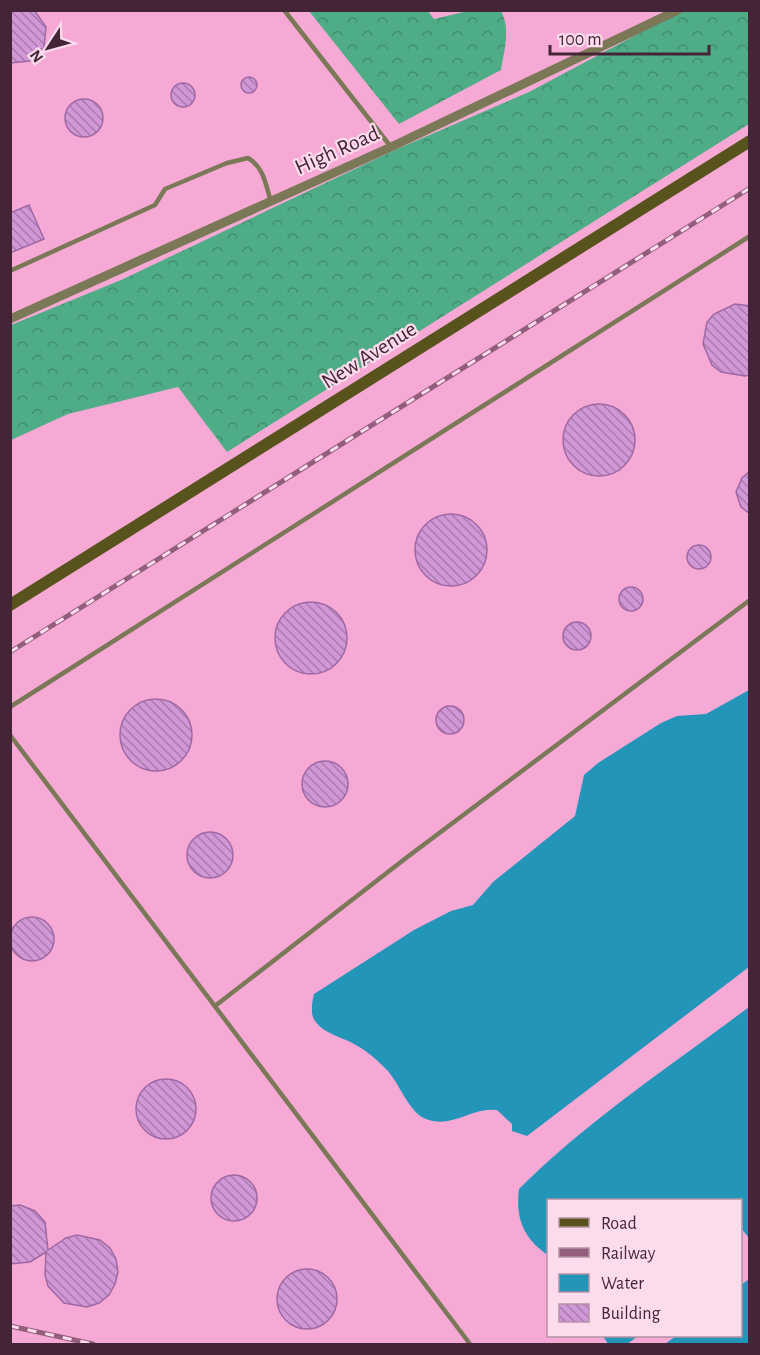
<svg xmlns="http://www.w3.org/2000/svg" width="760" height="1355" font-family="'Alegreya Sans',sans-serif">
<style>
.forest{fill:url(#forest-crowns)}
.water{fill:#2395b8}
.building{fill:url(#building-back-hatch);stroke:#9e68a3;stroke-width:1.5}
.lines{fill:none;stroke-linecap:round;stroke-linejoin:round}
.lane{stroke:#7b7857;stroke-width:4.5}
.street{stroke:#7b7857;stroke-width:9}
.secondary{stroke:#58531d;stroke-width:12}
.rail-casing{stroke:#925e7c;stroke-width:5}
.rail{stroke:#fcdbed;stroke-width:3;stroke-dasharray:9;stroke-linecap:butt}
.labels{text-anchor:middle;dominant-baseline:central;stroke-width:4.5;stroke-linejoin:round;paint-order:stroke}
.street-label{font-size:22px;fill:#442537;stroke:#fcdbed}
</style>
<defs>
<pattern id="forest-crowns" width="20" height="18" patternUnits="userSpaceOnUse" patternTransform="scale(1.5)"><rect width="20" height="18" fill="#4ead86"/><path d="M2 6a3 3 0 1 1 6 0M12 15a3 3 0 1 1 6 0" fill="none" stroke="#428d6e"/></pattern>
<pattern id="building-back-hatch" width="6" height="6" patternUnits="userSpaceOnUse" patternTransform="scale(1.5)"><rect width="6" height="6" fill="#d197d6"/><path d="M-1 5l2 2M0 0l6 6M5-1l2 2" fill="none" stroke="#ab7bae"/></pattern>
</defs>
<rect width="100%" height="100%" fill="#f7a9d6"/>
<g class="forest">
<path d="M 309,11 L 428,11 L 434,19 L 468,11 L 501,11 C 511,29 504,51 501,70 L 399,124 Z"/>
<polygon points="681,11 749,11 749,124 227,452 178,387 68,414 11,440 11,325 121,280 397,149 529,92"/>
</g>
<g class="water">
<path d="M 749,690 L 749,967 L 527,1136 L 512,1131 L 512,1124 L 497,1110 C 471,1107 452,1129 426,1119 C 408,1112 400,1083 386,1069 C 376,1059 366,1050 354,1044 C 340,1036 326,1035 315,1021 C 310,1014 312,1002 314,994 L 414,930 L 451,911 L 473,905 L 493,882 L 575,816 L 584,775 L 598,763 L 661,723 L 677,716 L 706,714 Z"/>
<path d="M 749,1007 L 749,1238 L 741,1228 L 740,1200 L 548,1200 L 548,1255 C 524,1239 515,1218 519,1189 C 588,1120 672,1065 749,1007 Z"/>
<polygon points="749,1279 749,1344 665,1344 676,1336 740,1336 741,1285"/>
<polygon points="603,1336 638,1336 627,1344 608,1344"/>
</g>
<g class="building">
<polygon points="10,10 34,10 46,27 44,47 30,61 10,63"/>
<circle cx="249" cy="85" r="8"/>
<circle cx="183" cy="95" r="12"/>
<circle cx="84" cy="118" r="19"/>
<polygon points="29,205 44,239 10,253 10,213"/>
<polygon points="735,304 750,306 750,375 745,376 721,372 712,365 703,344 707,322 714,314"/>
<circle cx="599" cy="440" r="36"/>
<polygon points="750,471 750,514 741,507 736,492 742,478"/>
<circle cx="451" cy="550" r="36"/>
<circle cx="699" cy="557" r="12"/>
<circle cx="631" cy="599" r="12"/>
<circle cx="311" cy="638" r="36"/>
<circle cx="577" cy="636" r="14"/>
<circle cx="156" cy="735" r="36"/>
<circle cx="450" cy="720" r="14"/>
<circle cx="325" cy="784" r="23"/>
<circle cx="210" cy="855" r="23"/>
<circle cx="32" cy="939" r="22"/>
<circle cx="166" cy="1109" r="30"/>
<circle cx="234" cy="1198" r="23"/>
<polygon points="20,1205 35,1211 45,1222 48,1250 66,1238 77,1235 100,1240 110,1248 116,1259 118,1272 115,1284 109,1295 99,1303 87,1307 64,1303 48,1286 45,1275 46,1252 30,1262 10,1264 10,1206"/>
<circle cx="307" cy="1299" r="30"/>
</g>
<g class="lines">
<g class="lane">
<polyline points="284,10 391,147"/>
<path d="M 10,271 L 155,205 L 165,189 L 227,163 L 248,158 C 264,167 266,186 271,202"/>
<polyline points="10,707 750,236"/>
<polyline points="10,735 470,1344"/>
<polyline points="215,1006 406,858 750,600"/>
</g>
<polyline class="street" points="10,319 391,147 678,10"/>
<polyline class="secondary" points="10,605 750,141"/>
<defs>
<g id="rail">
<polyline points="10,652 750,188"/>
<polyline points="10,1326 93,1344"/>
</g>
</defs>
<use href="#rail" class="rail-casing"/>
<use href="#rail" class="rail"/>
</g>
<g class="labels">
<g class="street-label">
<text transform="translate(337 150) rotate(-24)">High Road</text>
<text transform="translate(369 355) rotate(-32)">New Avenue</text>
</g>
</g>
<rect width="760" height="1355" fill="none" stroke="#442537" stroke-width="24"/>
<rect x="547" y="1199" width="195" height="138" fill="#fcdbed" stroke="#b292a4" stroke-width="1.5"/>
<rect x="559" y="1218" width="30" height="9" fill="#58531d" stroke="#b292a4" stroke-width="1.5"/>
<text x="601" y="1229" font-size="18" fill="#442537">Road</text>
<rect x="559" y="1248" width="30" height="9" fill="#925e7c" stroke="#b292a4" stroke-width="1.5"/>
<text x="601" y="1259" font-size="18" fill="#442537">Railway</text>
<rect x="559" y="1274" width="30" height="18" fill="#2395b8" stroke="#b292a4" stroke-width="1.5"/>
<text x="601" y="1289" font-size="18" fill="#442537">Water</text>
<rect x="559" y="1304" width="30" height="18" fill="url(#building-back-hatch)" stroke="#b292a4" stroke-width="1.5"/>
<text x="601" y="1319" font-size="18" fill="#442537">Building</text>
<g transform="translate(48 48) rotate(234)" stroke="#fcdbed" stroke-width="4.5" paint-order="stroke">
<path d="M0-4.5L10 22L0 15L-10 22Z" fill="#442537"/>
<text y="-9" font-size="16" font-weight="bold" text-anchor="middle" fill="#442537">N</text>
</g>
<path d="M550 45v9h159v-9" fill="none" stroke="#442537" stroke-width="3"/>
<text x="559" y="45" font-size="18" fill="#442537" stroke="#fcdbed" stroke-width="4.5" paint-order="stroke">100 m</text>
</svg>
